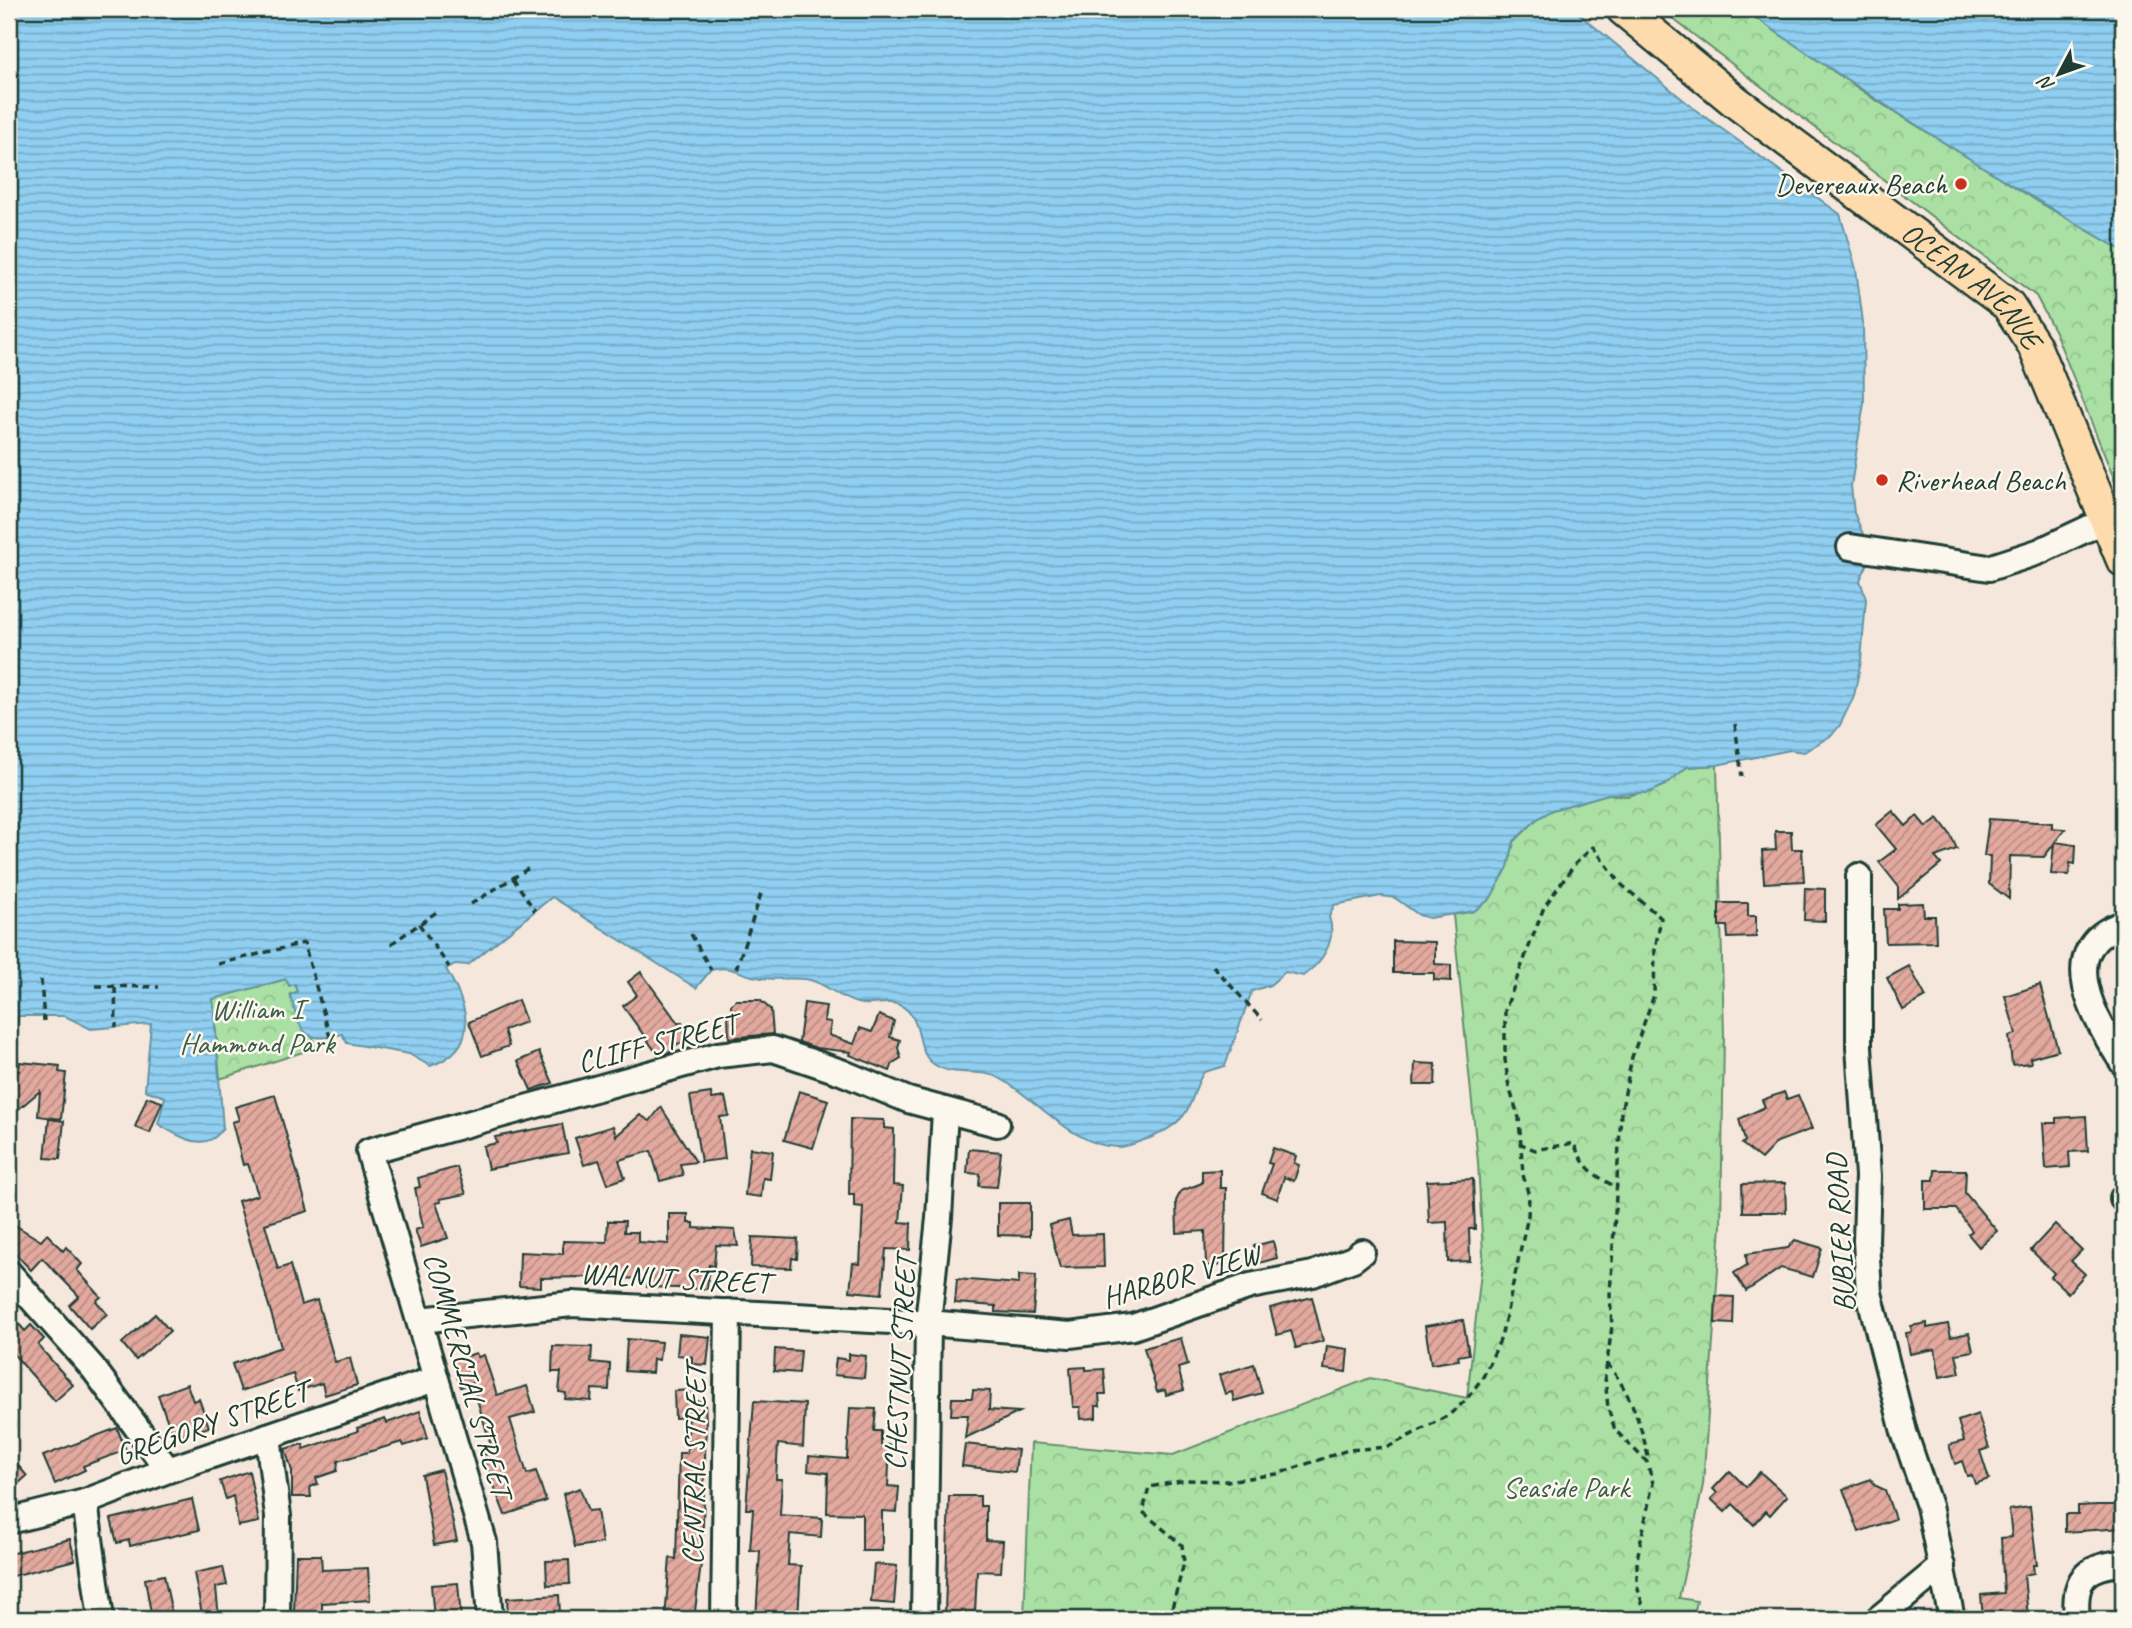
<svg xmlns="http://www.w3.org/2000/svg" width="2132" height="1628" font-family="Caveat,sans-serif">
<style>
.park{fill:url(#park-crowns);stroke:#648e6c;stroke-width:2}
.water{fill:url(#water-rules);stroke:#6395a5;stroke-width:2}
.building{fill:url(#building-hatch);stroke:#1f3d34;stroke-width:2}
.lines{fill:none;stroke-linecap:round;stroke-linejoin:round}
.minor-casing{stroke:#1f3d34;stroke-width:30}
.major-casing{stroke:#1f3d34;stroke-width:37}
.path{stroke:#1f3d34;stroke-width:3.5;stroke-dasharray:7 5;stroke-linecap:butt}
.minor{stroke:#fbf7ec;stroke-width:24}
.major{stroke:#fedbac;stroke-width:32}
.poi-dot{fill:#c8321e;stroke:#fbf7ec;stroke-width:2.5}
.labels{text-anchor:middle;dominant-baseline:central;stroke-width:5;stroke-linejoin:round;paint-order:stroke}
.poi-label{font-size:30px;fill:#1f3d34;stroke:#fbf7ec;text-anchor:end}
.street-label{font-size:30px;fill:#1f3d34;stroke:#fbf7ec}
.park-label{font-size:30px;fill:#3b5e4a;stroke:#fbf7ec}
</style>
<defs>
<pattern id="park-crowns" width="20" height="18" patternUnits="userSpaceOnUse" patternTransform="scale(1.75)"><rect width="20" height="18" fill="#aae0a3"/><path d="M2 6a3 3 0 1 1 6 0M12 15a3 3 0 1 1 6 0" fill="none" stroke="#92c18d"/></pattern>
<pattern id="water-rules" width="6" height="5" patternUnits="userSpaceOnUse" patternTransform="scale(1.75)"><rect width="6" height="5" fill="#90cff1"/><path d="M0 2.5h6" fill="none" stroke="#75a9c4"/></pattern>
<pattern id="building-hatch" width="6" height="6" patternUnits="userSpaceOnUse" patternTransform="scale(1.75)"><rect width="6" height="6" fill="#e3a99f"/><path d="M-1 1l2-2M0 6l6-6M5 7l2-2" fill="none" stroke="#b78b82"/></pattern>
</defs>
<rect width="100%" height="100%" fill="#f6e7dd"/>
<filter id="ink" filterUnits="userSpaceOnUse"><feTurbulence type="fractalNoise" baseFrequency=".0143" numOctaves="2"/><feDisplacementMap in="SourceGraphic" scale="14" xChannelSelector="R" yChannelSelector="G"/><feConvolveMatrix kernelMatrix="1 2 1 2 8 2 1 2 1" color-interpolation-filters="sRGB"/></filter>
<g filter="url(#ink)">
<g class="park">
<polygon points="1660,9 1743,9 1874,99 2042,204 2123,251 2123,501 2055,332 2036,296"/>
<polygon points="1717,765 1724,1035 1721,1226 1703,1485 1679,1598 1697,1601 1693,1619 1024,1619 1031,1443 1173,1455 1370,1378 1467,1398 1483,1254 1478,1162 1453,915 1474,911 1490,899 1508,867 1514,842 1536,820 1552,810 1608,794 1628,796 1665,785 1687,767"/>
<polygon points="287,979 294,983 297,992 290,994 299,1023 313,1038 315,1048 220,1079 213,999"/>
</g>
<g class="water">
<path d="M 9,9 L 1573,9 L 1697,111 L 1840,214 L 1856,269 L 1863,322 L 1864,403 L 1851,486 L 1854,513 L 1863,534 L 1868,563 L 1860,580 L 1866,599 L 1861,661 L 1854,696 L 1840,725 L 1832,735 L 1804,752 L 1790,750 L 1717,765 L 1687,767 L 1665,785 L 1648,793 L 1608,794 L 1552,810 L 1536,820 L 1514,841 L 1508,867 L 1490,899 L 1474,911 L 1429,918 L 1419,915 L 1395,898 L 1381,896 L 1334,905 L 1329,917 C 1337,940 1323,962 1303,976 L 1285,972 L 1270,985 L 1252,991 L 1225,1066 L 1204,1072 C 1194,1086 1194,1102 1184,1115 C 1175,1126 1158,1136 1144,1140 C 1136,1143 1127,1147 1119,1147 C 1075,1148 1037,1099 1001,1079 C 980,1067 956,1078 935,1065 C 916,1054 923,1025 907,1010 C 892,996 875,1008 857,1003 C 840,999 827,984 810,980 C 794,977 777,980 762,978 C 742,976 732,964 711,970 L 696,988 L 552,897 L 468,965 L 455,964 L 446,969 C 469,1008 481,1048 430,1066 L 409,1054 L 347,1043 L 342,1034 C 302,1046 300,1029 290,995 L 297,992 L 295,984 L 289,986 L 286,979 L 213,999 L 223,1128 C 206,1155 178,1136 158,1124 L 165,1097 L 145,1090 L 151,1024 L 91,1029 L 65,1016 L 18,1016 L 13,1051 L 9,1055 Z"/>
<path d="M 1743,9 L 2123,9 L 2123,251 C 1993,176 1867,95 1743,9 Z"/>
</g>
<g class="building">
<polygon points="1893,811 1906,826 1917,816 1926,827 1938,818 1950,834 1957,849 1935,857 1941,864 1898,899 1898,886 1879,862 1896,849 1876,825"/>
<polygon points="1989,819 2052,823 2052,828 2065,829 2055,842 2076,845 2075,864 2070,863 2069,875 2051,874 2054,844 2044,857 2010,856 2009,899 1989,884 1990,856 1984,856"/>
<polygon points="1775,831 1791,831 1792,849 1802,849 1804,881 1764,883 1762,851 1776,850"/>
<polygon points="1805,888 1825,889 1825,921 1804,920"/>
<polygon points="1719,903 1748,903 1748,916 1756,916 1756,937 1728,938 1727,926 1719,926"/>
<polygon points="1923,903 1924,916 1935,916 1936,942 1886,943 1884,909 1898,909 1898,904"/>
<polygon points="1393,941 1435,942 1435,964 1451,965 1451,981 1434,980 1434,973 1393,973"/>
<polygon points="1909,966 1926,997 1903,1010 1887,978"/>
<polygon points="641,972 678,1023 682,1022 687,1042 672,1046 673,1051 658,1055 623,1006 637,995 628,982"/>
<polygon points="2040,985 2058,1050 2030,1058 2031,1063 2012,1065 2009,1036 2016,1034 2005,996"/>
<polygon points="518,1000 526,1022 504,1030 509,1046 482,1056 469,1022"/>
<polygon points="736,1000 760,1000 771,1010 773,1034 729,1038 728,1015 732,1014 731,1005"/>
<polygon points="804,1003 826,1006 824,1021 831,1022 829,1035 854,1044 860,1028 872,1032 879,1015 894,1021 890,1037 900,1040 898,1048 901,1058 893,1063 890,1071 850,1055 851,1052 816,1048 799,1042"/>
<polygon points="539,1052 553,1083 531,1090 518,1061"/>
<polygon points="20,1062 60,1066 59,1072 66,1073 61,1119 38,1116 40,1091 9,1117 9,1082 13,1080 13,1071 19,1071"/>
<polygon points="1415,1063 1436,1064 1435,1085 1414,1085"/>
<polygon points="799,1091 828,1100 813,1148 784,1140"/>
<polygon points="1784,1092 1787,1099 1798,1095 1812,1129 1777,1142 1761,1159 1742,1144 1745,1141 1739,1119 1765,1107 1762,1100"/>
<polygon points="711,1093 712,1099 725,1097 729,1116 720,1117 725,1159 701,1162 690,1096"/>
<polygon points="275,1095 308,1211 265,1224 278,1269 290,1265 301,1305 317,1300 335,1362 350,1358 357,1385 325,1395 322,1383 298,1391 293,1374 241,1391 232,1364 281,1347 238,1201 258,1195 248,1164 243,1165 232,1122 239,1120 235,1107"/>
<polygon points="147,1097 162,1102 150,1133 135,1127"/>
<polygon points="661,1107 696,1162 680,1164 683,1175 660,1181 651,1151 619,1160 625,1178 608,1184 599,1160 584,1165 575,1138 613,1126 616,1136 640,1115 650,1121"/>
<polygon points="2086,1116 2088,1151 2069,1152 2070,1167 2046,1169 2043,1123 2056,1123 2056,1118"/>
<polygon points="49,1119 64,1121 60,1159 45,1158"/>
<polygon points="850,1119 884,1120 884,1128 894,1129 893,1185 903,1186 900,1222 911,1223 910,1250 886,1249 882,1294 850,1291 853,1263 860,1264 863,1207 854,1206 854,1194 849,1194"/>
<polygon points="562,1124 568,1153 488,1169 483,1146 497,1143 495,1137"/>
<polygon points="750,1148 773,1151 770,1179 763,1178 761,1197 745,1195"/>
<polygon points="1273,1148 1296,1156 1294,1163 1299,1165 1294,1181 1284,1177 1277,1199 1262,1193 1272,1164 1268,1163"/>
<polygon points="969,1149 1001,1152 997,1187 979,1186 980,1174 967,1173"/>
<polygon points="457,1167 466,1194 440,1199 441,1202 436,1203 448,1238 421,1247 415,1230 423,1227 415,1188 420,1187 418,1178"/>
<polygon points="1220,1170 1220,1188 1226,1188 1225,1265 1206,1266 1205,1231 1177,1233 1176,1201 1181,1191 1202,1183 1202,1171"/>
<polygon points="1935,1170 1966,1170 1965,1193 1997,1231 1979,1247 1968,1234 1972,1231 1956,1209 1925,1209 1925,1180 1934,1180"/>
<polygon points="1473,1179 1475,1229 1469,1229 1470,1261 1448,1262 1447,1222 1429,1223 1427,1181"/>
<polygon points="1785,1183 1786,1212 1743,1212 1742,1184"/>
<polygon points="998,1203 1030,1203 1030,1236 998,1235"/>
<polygon points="669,1214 688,1214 688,1223 694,1223 694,1228 735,1230 738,1246 716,1245 714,1266 709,1265 707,1289 647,1287 648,1279 580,1277 541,1278 541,1287 519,1286 520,1252 563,1254 563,1241 607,1242 608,1221 625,1221 624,1232 638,1232 638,1242 669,1244"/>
<polygon points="1069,1220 1072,1235 1103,1234 1104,1267 1060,1268 1049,1225"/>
<polygon points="2055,1224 2082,1250 2071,1261 2085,1274 2068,1293 2051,1277 2054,1273 2031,1250"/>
<polygon points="15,1225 41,1241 47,1234 63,1251 66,1247 82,1264 77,1270 101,1297 96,1301 107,1314 90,1329 69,1305 79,1296 42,1258 31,1270 9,1247 9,1235"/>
<polygon points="752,1237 798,1239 797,1259 792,1258 791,1268 751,1267"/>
<polygon points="1795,1240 1822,1248 1813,1277 1781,1268 1746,1291 1734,1273 1747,1265 1746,1254 1788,1248"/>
<polygon points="1273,1241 1277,1258 1259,1263 1254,1246"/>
<polygon points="1019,1275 1036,1276 1033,1314 996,1312 996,1306 955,1303 957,1279 1019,1284"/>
<polygon points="1716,1296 1734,1297 1733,1324 1715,1323"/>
<polygon points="1312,1297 1323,1341 1296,1348 1291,1331 1277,1335 1270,1308"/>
<polygon points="155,1314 170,1331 136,1360 122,1343"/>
<polygon points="1463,1320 1469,1354 1458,1356 1459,1360 1431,1364 1425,1326"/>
<polygon points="18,1323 25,1331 31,1325 44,1339 38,1345 73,1385 55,1401 9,1349 9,1331"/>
<polygon points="1927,1323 1927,1328 1948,1324 1951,1337 1969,1333 1973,1351 1956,1354 1960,1373 1940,1377 1935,1349 1910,1354 1906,1333 1912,1332 1911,1326"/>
<polygon points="679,1334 710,1337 707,1365 692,1364 692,1357 677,1355"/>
<polygon points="1181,1338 1188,1365 1178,1368 1184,1390 1166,1395 1165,1390 1157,1392 1144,1348"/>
<polygon points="627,1339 661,1342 659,1360 653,1359 652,1373 625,1371"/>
<polygon points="553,1346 592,1347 591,1362 610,1364 609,1390 592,1389 591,1401 565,1399 566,1393 559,1392 561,1372 552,1372"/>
<polygon points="1327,1346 1348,1349 1346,1372 1324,1369"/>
<polygon points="775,1349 801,1351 799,1373 774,1371"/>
<polygon points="476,1353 478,1357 484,1355 497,1395 527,1386 535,1412 510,1419 527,1474 536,1471 546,1501 505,1515 482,1455 493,1452 472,1383 461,1387 452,1361"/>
<polygon points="849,1354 866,1356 864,1378 834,1375 836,1358 849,1360"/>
<polygon points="1254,1364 1262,1393 1234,1401 1232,1392 1225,1394 1219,1375"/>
<polygon points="1086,1367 1086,1370 1104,1369 1106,1394 1099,1394 1100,1406 1096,1406 1096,1418 1081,1419 1080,1407 1073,1407 1070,1368"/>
<polygon points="187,1384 193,1401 199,1399 209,1427 174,1439 158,1395"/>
<polygon points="695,1390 695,1401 705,1401 706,1424 702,1556 694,1619 665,1619 670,1558 676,1559 679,1453 687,1453 688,1417 675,1418 674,1391"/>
<polygon points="973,1390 990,1391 989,1410 1020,1412 965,1438 968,1415 951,1415 952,1398 972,1398"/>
<polygon points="754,1401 805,1404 803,1447 778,1444 776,1479 782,1479 780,1515 822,1518 821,1537 790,1534 788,1565 801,1566 798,1619 756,1619 760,1551 750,1550 753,1509 746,1509"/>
<polygon points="850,1408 876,1409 874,1431 881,1431 881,1445 890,1445 888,1486 899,1487 897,1512 882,1511 882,1551 862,1551 862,1514 827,1513 828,1473 808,1471 809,1456 847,1459"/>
<polygon points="420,1411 428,1438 404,1446 402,1442 338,1461 337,1471 316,1478 318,1484 310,1487 311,1497 292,1497 292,1471 285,1449 303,1444 304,1449 358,1431 357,1428 385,1419 387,1423"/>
<polygon points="1978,1414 1989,1448 1980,1451 1989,1479 1975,1484 1972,1475 1967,1476 1962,1461 1955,1464 1949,1445 1964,1441 1958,1421"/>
<polygon points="117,1428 126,1450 83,1466 85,1470 55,1484 43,1456"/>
<polygon points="965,1444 1018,1450 1015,1472 962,1466"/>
<polygon points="9,1455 27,1476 9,1492"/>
<polygon points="441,1470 457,1541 434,1545 422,1475"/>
<polygon points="249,1471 259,1522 238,1526 233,1496 226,1499 220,1481"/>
<polygon points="1730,1471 1746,1487 1760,1472 1787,1496 1770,1515 1766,1511 1754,1525 1733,1504 1725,1512 1711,1499 1717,1493 1713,1489"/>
<polygon points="1871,1479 1874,1485 1885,1490 1895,1519 1859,1532 1843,1489"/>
<polygon points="580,1488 588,1511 597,1510 602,1543 575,1547 563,1494"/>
<polygon points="949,1496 980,1496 980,1506 986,1506 986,1540 1003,1541 1001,1572 977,1571 975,1613 945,1612"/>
<polygon points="192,1499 199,1530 130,1546 129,1540 117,1543 111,1519"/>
<polygon points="2098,1505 2123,1505 2123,1528 2065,1532 2065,1514 2078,1514 2078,1506"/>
<polygon points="2030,1507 2037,1565 2033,1565 2034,1573 2024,1575 2028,1617 1983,1618 1981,1595 2004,1593 2001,1538 2012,1537 2009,1510"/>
<polygon points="70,1539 75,1560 9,1577 9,1554"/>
<polygon points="296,1555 321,1555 322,1570 368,1568 370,1600 322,1603 322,1612 294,1612"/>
<polygon points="569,1560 570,1584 547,1585 546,1561"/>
<polygon points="874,1564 897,1566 894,1604 871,1602"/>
<polygon points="223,1567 227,1585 216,1587 219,1619 203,1619 194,1573"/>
<polygon points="164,1575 173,1619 152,1619 145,1579"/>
<polygon points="458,1583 461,1619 434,1619 431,1585"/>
<polygon points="559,1595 560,1614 508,1617 507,1598"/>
</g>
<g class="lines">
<defs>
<g id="minor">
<polyline points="1850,547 1989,568 2038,552 2106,520"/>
<polyline points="1859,876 1859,1047 1868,1176 1866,1241 1869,1293 1904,1432 1929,1506 1952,1619"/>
<path d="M 2123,924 C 2051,948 2096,1021 2123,1063"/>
<polyline points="2123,1199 2123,1198"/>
<polyline points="9,1273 93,1368 168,1470"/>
<polyline points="420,1320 572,1304 928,1323 1070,1335 1133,1327 1250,1286 1313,1274 1353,1259 1362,1252"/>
<polyline points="268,1436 278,1516 277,1619"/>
<polyline points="85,1502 101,1619"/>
<polyline points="9,1521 85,1502 168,1470 435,1379"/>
<polyline points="490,1619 484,1542 369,1151 718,1055 773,1049 841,1072 908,1100 997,1124"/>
<polyline points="724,1619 728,1312"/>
<polyline points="924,1619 928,1323 939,1218 945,1111"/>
<polyline points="1878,1619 1942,1566"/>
<path d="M 2077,1619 C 2073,1581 2083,1566 2123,1563"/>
</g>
<g id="major">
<path id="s1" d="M 1623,9 L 1736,102 L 2008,305 L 2034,345 L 2123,560"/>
</g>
</defs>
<use href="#minor" class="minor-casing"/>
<use href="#major" class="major-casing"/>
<g class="path">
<polyline points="1735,724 1742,777"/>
<polyline points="513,878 535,911"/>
<polyline points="471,904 529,868"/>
<polyline points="419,924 449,967"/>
<polyline points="691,934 711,970"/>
<polyline points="391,944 438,911"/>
<polyline points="218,964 304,943 330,1037"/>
<polyline points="1213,966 1262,1020"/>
<polyline points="736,969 762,891"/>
<polyline points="41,980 44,1021"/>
<polyline points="96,986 159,987"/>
<polyline points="115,987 116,1027"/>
<path d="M 1519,1143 L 1535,1150 L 1574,1143 C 1583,1168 1595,1176 1618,1188"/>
<path d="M 1607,1363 C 1631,1394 1641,1423 1649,1461"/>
<polyline points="1169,1619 1184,1563 1182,1545 1143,1512 1149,1487 1187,1480 1227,1481 1277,1474 1348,1450 1388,1447 1449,1415 1466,1400 1483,1377 1501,1338 1528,1216 1529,1196 1523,1175 1519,1118 1509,1087 1505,1060 1505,1010 1544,907 1575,864 1593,847 1622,885 1661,918 1655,949 1654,995 1632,1057 1621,1113 1610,1295 1612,1326 1605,1377 1608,1408 1615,1430 1647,1462 1653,1483 1637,1559 1637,1586 1647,1619"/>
</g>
<use href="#minor" class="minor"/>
<use href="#major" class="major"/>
</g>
</g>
<g class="poi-dot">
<circle cx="1961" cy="184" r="7"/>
<circle cx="1882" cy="480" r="7"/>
</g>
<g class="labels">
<g class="poi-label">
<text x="1947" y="184">Devereaux Beach</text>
<text x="1896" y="480" text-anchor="start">Riverhead Beach</text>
</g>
<g class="street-label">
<text stroke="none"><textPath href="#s1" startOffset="446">OCEAN AVENUE</textPath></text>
<text transform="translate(657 1043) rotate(-14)">CLIFF STREET</text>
<text transform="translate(1840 1233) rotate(-93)">BUBIER ROAD</text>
<text transform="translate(1181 1276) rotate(-16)">HARBOR VIEW</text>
<text transform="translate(675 1278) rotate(3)">WALNUT STREET</text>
<text transform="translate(900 1363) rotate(-87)">CHESTNUT STREET</text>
<text transform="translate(468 1375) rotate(74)">COMMERCIAL STREET</text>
<text transform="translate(212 1423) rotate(-19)">GREGORY STREET</text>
<text transform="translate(694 1465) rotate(-89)">CENTRAL STREET</text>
</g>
<g class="park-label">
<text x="257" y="1009">William I<tspan x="257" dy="34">Hammond Park</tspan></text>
<text x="1566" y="1487">Seaside Park</text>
</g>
</g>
<rect width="2132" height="1628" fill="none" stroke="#fbf7ec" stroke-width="35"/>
<rect x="18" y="18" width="2097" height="1593" fill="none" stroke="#1f3d34" stroke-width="2.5" filter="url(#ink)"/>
<g transform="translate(2059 74) rotate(229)" stroke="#fbf7ec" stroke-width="5" paint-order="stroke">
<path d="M0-5L12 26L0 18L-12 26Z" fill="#1f3d34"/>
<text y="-10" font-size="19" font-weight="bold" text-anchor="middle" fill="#1f3d34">N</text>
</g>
</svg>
